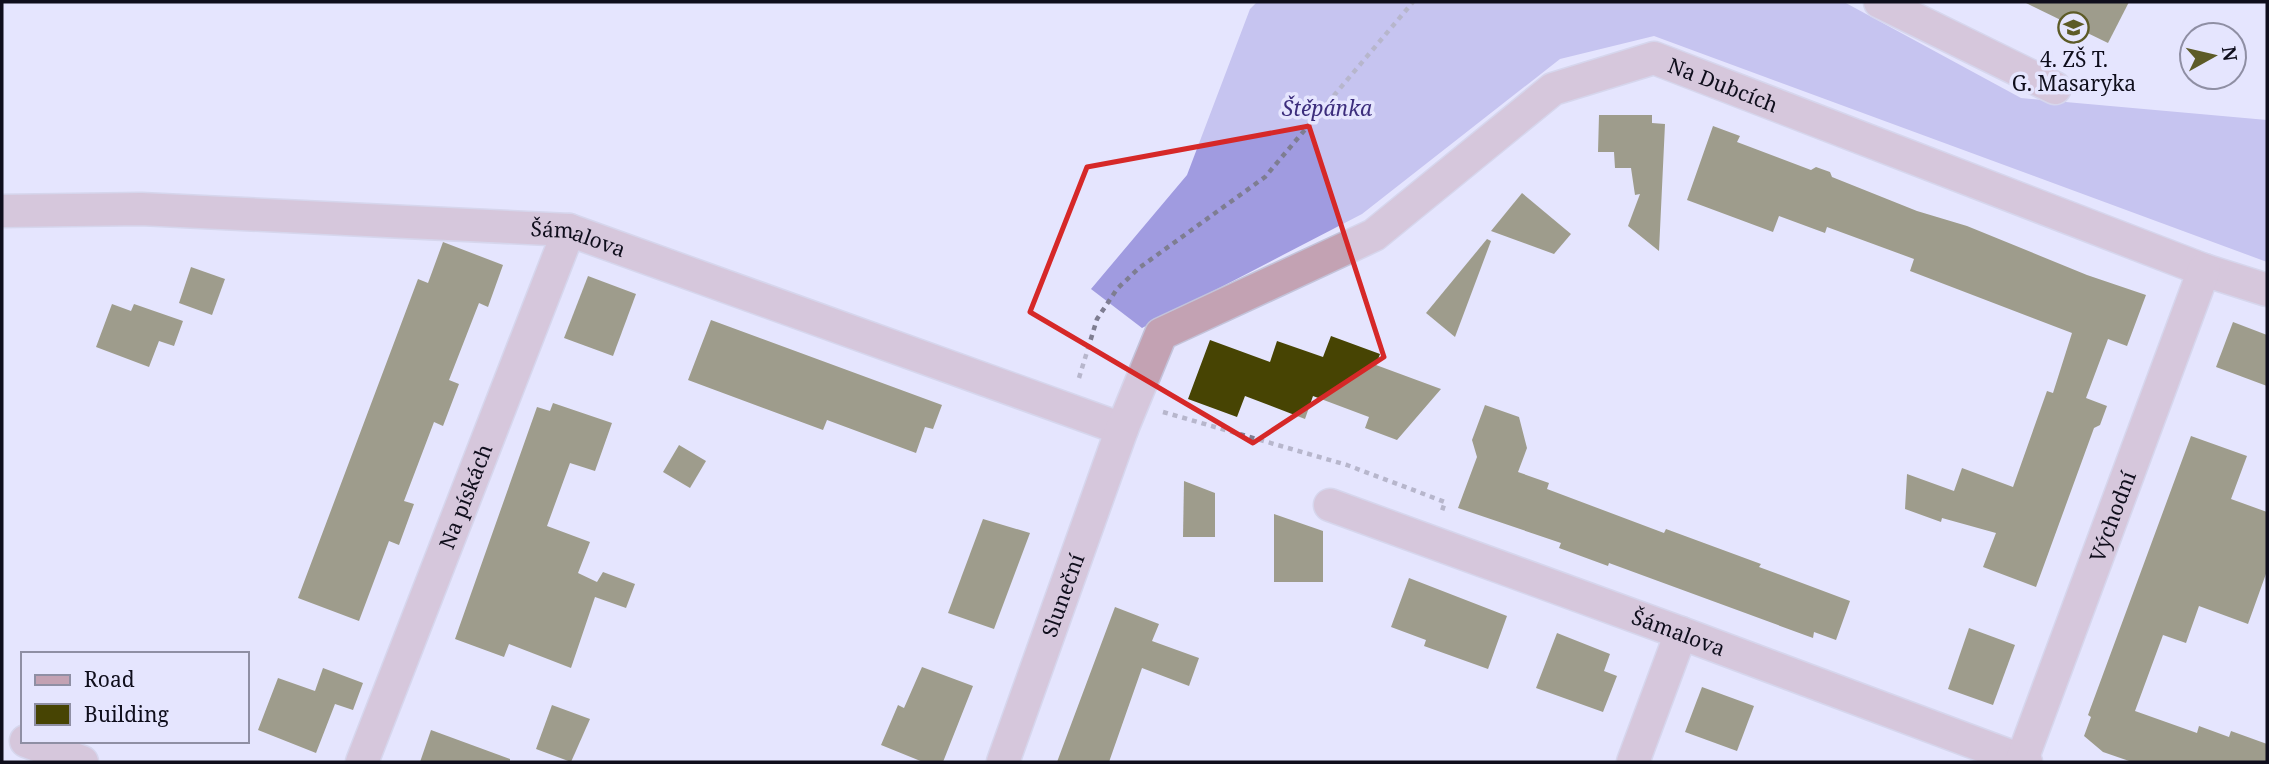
<svg xmlns="http://www.w3.org/2000/svg" width="2269" height="764" font-family="'Noto Serif',serif">
<style>
.forest{fill:#a09be0}
.building{fill:#474403}
.lines{fill:none;stroke-linecap:round;stroke-linejoin:round}
.street-casing{stroke:#c3c3da;stroke-width:35}
.path{stroke:#7e7d91;stroke-width:4.5;stroke-dasharray:5 5;stroke-linecap:butt}
.street{stroke:#c3a2b3;stroke-width:32}
.marked{fill:none;stroke:#d62828;stroke-width:5;stroke-linejoin:round}
.labels{text-anchor:middle;dominant-baseline:central;stroke-width:7;stroke-linejoin:round;paint-order:stroke}
.poi-label{font-size:21px;fill:#0f0e1c;stroke:#e5e5fe}
.street-label{font-size:21px;fill:#0f0e1c;stroke:#e5e5fe}
.park-label{font-size:21px;font-style:italic;fill:#3c2d7c;stroke:#e5e5fe}
</style>
<rect width="100%" height="100%" fill="#e5e5fe"/>
<polygon class="forest" points="1257,2 1844,2 2021,98 2267,120 2267,262 1654,36 1560,59 1362,214 1142,328 1091,289 1187,175 1250,9"/>
<g class="building">
<polygon points="2024,2 2129,2 2108,43"/>
<polygon points="1599,115 1652,115 1652,123 1665,124 1659,251 1628,226 1640,194 1635,195 1631,168 1615,168 1614,152 1598,152"/>
<polygon points="1713,126 1740,136 1737,142 1811,170 1816,167 1830,172 1832,177 1917,211 1967,226 2087,275 2146,295 2127,346 2108,339 2086,398 2107,406 2100,425 2094,428 2036,587 1983,567 1996,533 1942,518 1941,522 1905,509 1907,474 1954,491 1962,468 2013,487 2047,391 2053,393 2072,333 1910,271 1914,259 1827,227 1825,233 1779,216 1773,232 1687,200"/>
<polygon points="1522,193 1571,234 1554,254 1491,231"/>
<polygon points="1487,239 1491,241 1455,337 1426,313"/>
<polygon points="443,242 503,265 488,307 479,303 449,380 459,384 443,426 434,422 404,501 414,504 399,545 389,541 359,621 298,598 418,279 428,283"/>
<polygon points="191,267 225,279 212,315 179,303"/>
<polygon points="588,276 636,294 613,356 564,338"/>
<polygon points="112,304 131,311 134,304 183,321 174,346 159,341 149,367 96,347"/>
<polygon points="711,320 942,405 933,429 925,427 916,453 827,420 823,430 688,380"/>
<polygon points="2233,322 2267,335 2267,386 2216,367"/>
<polygon points="1331,336 1380,354 1376,365 1441,389 1397,440 1365,428 1369,417 1313,396 1305,419 1245,396 1237,417 1188,399 1210,340 1270,362 1277,341 1323,357"/>
<polygon points="553,403 612,423 595,471 570,463 547,526 590,542 578,573 597,582 603,572 635,584 626,608 595,597 571,668 509,644 504,657 455,639 537,407 550,411"/>
<polygon points="1485,405 1519,417 1527,448 1518,472 1549,483 1547,489 1664,533 1666,529 1761,564 1759,567 1850,601 1836,640 1814,632 1813,638 1609,563 1608,566 1559,548 1561,543 1458,508 1477,457 1472,440"/>
<polygon points="2191,436 2247,456 2231,499 2267,512 2267,571 2248,624 2199,606 2186,643 2163,635 2135,711 2197,733 2199,726 2229,737 2231,731 2267,744 2267,762 2132,762 2103,752 2084,736 2091,717 2088,715"/>
<polygon points="679,445 706,461 690,488 663,472"/>
<polygon points="1184,481 1215,493 1215,537 1183,537"/>
<polygon points="1274,514 1323,531 1323,582 1274,582"/>
<polygon points="983,519 1030,533 994,629 948,613"/>
<polygon points="1409,578 1507,616 1488,669 1424,646 1426,640 1391,627"/>
<polygon points="1115,607 1159,624 1152,641 1199,658 1189,686 1142,668 1109,762 1057,762"/>
<polygon points="1969,628 2015,645 1993,705 1948,689"/>
<polygon points="1557,633 1610,654 1604,671 1617,676 1603,712 1536,688"/>
<polygon points="922,667 973,686 943,762 923,762 881,745 898,705 904,708"/>
<polygon points="323,668 363,683 353,710 335,704 316,753 258,730 278,678 315,691"/>
<polygon points="1702,687 1754,706 1737,751 1685,732"/>
<polygon points="552,705 590,719 571,762 536,749"/>
<polygon points="431,730 510,759 510,762 420,762"/>
</g>
<g class="lines">
<defs>
<g id="street">
<polyline points="1880,2 2055,88"/>
<path id="s1" d="M 2,211 L 141,209 L 569,230 L 1122,429"/>
<path id="s2" d="M 1330,505 L 1681,633 L 2026,762"/>
<polyline points="26,741 82,762"/>
<path id="s3" d="M 362,762 L 569,230"/>
<path id="s4" d="M 1003,762 L 1122,429 L 1161,334 L 1374,235 L 1553,89 L 1654,58 L 2204,270 L 2267,290"/>
<polyline points="1633,762 1681,633"/>
<path id="s5" d="M 2021,762 L 2204,270"/>
</g>
</defs>
<use href="#street" class="street-casing"/>
<g class="path">
<polyline points="1079,378 1097,319 1117,289 1139,268 1265,177 1413,2"/>
<polyline points="1163,412 1347,465 1445,502 1442,511"/>
</g>
<use href="#street" class="street"/>
</g>
<path d="M0 0H2269V764H0ZM 1309,126 L 1384,357 L 1253,443 L 1030,312 L 1087,167 Z" fill="#e5e5fe" fill-opacity=".55" fill-rule="evenodd"/>
<path class="marked" d="M 1309,126 L 1384,357 L 1253,443 L 1030,312 L 1087,167 Z"/>
<defs>
<symbol id="school-ring" viewBox="-11 -11 22 22"><circle r="9.5" fill="#e5e5fe" stroke="#5d5b27" stroke-width="1.5"/><path d="M0-5L7-2L0 1L-7-2ZM-4 1L0 2.5L4 1V4Q0 6-4 4Z" fill="#5d5b27"/></symbol>
</defs>
<g fill-rule="evenodd">
<use href="#school-ring" x="2056" y="10" width="35" height="35"/>
</g>
<g class="labels">
<g class="poi-label">
<text x="2074" y="59">4. ZŠ T.<tspan x="2074" dy="24">G. Masaryka</tspan></text>
</g>
<g class="street-label">
<text stroke="none"><textPath href="#s4" startOffset="1102">Na Dubcích</textPath></text>
<text stroke="none"><textPath href="#s1" startOffset="578">Šámalova</textPath></text>
<text stroke="none"><textPath href="#s3" startOffset="285">Na pískách</textPath></text>
<text stroke="none"><textPath href="#s5" startOffset="262">Východní</textPath></text>
<text stroke="none"><textPath href="#s4" startOffset="177">Sluneční</textPath></text>
<text stroke="none"><textPath href="#s2" startOffset="371">Šámalova</textPath></text>
</g>
<g class="park-label">
<text x="1327" y="108">Štěpánka</text>
</g>
</g>
<rect width="2269" height="764" fill="none" stroke="#0f0e1c" stroke-width="7"/>
<rect x="21" y="652" width="228" height="91" fill="#e5e5fe" stroke="#8f8fa4" stroke-width="2"/>
<rect x="35" y="675" width="35" height="10" fill="#c3a2b3" stroke="#8f8fa4" stroke-width="2"/>
<text x="84" y="687" font-size="21" fill="#0f0e1c">Road</text>
<rect x="35" y="704" width="35" height="21" fill="#474403" stroke="#8f8fa4" stroke-width="2"/>
<text x="84" y="722" font-size="21" fill="#0f0e1c">Building</text>
<g transform="translate(2213 56) rotate(82)"><circle r="33" fill="#e5e5fe" stroke="#8f8fa4" stroke-width="2"/>
<path d="M0-5L12 26L0 18L-12 26Z" fill="#5d5b27"/>
<text y="-10" font-size="19" font-weight="bold" text-anchor="middle" fill="#0f0e1c">N</text>
</g>
</svg>
